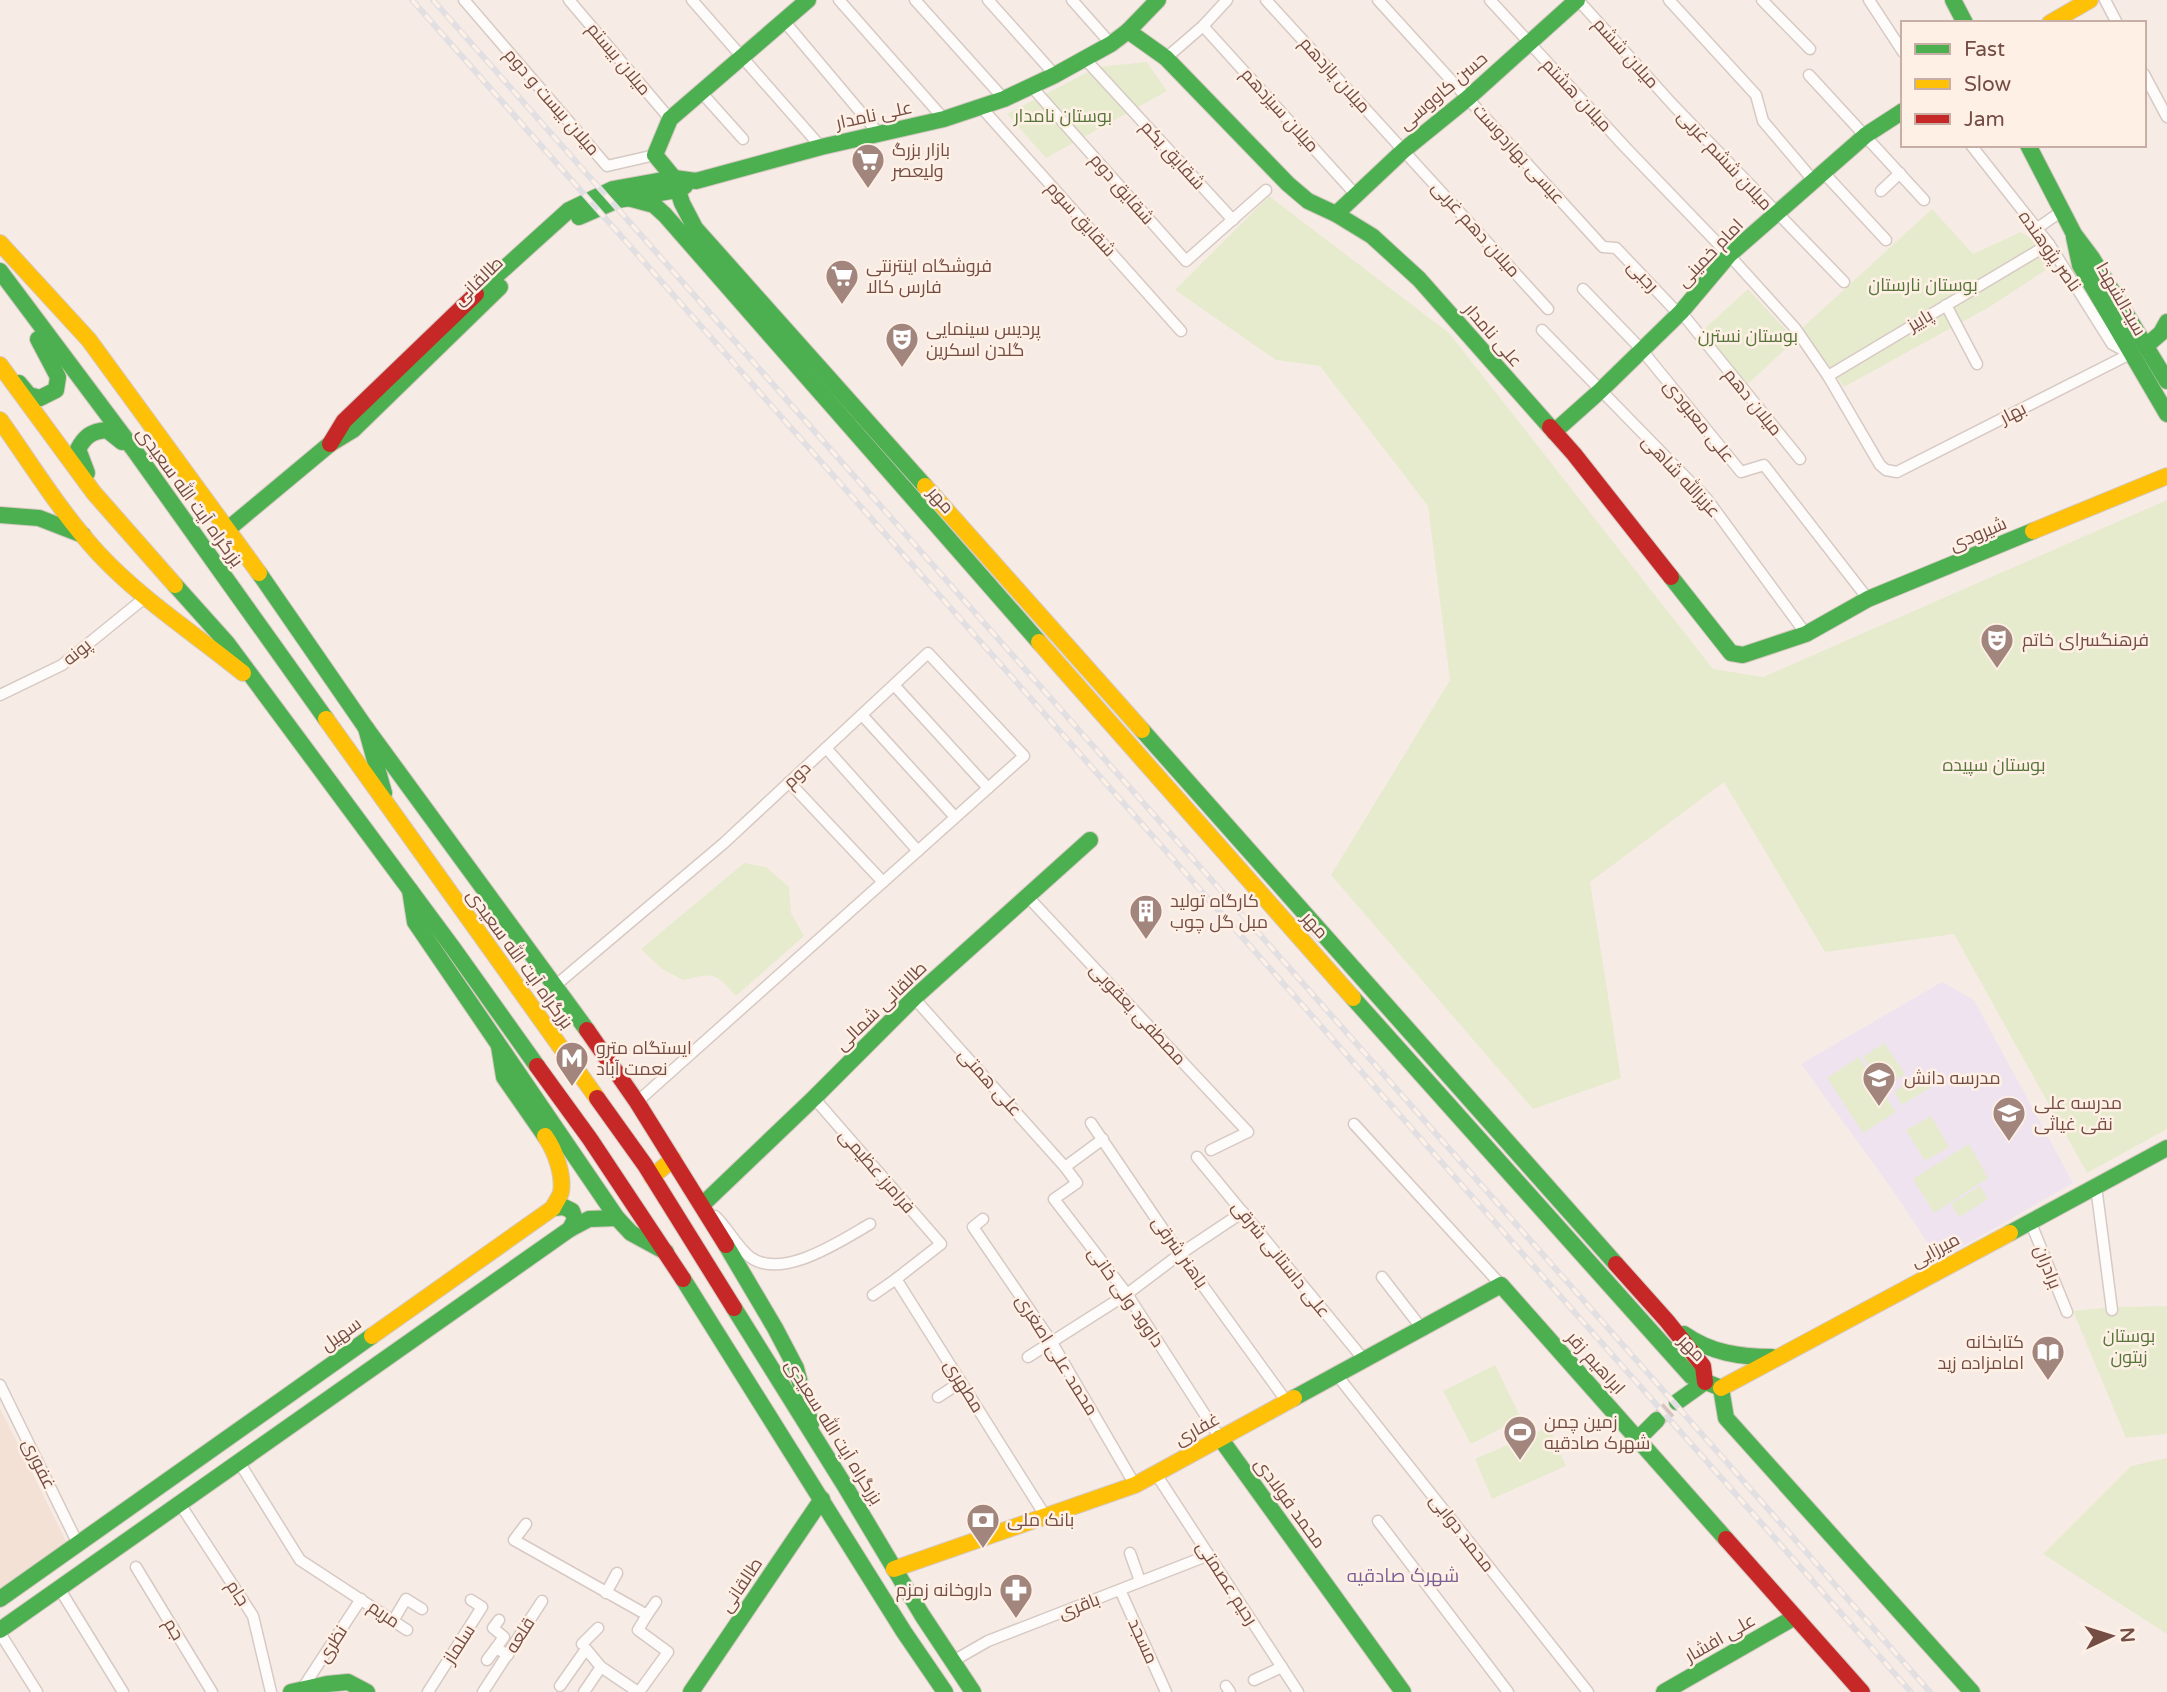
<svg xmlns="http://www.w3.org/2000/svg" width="2167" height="1692" font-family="'Varela Round',Cairo,sans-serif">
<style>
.residential{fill:#f4e1d6}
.education{fill:#efe3f0}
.green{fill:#e6ebce}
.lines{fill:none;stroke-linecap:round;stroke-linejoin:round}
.secondary-tunnel{stroke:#d6c4bd;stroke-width:16;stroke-dasharray:16 8;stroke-linecap:butt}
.street-casing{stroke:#d7c9c3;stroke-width:13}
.fast-casing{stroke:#d6c8c2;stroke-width:18}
.slow-casing{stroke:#d6c8c2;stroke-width:18}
.jam-casing{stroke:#d6c8c2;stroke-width:18}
.street{stroke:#fefcfb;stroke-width:10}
.fast{stroke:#4caf50;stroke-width:16}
.slow{stroke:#ffc107;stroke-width:16}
.jam{stroke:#c62828;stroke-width:16}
.rail-casing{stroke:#e2dfe3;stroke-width:6}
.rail{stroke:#fff0e5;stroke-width:3.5;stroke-dasharray:10;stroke-linecap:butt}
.labels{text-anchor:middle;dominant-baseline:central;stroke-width:5;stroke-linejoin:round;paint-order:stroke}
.street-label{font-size:18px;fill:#744d45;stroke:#fff0e5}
.park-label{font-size:18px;fill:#56753a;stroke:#fff0e5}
.poi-label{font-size:18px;fill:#744d45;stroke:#fff0e5;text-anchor:start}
.neighbourhood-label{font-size:19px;fill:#7b6098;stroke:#fff0e5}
</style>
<rect width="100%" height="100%" fill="#f6ece5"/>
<polygon class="residential" points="0,1408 68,1545 0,1595"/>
<polygon class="education" points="1942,982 1974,1000 2073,1183 1939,1260 1892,1189 1801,1064"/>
<g class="green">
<polygon points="1147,62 1167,91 1046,158 1007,114 1098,67"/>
<polygon points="1269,196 1449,333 1713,669 1763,677 2167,500 2167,1129 2087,1173 1954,934 1825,952 1724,782 1590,882 1621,1078 1533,1109 1331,875 1450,680 1428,506 1320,366 1276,360 1175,290"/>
<polygon points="1932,209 1973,254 2021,232 2030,238 2052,266 1991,306 1844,387 1801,329"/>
<polygon points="1748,289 1795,340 1748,384 1701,332"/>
<path d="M 744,863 L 766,867 L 789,887 L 791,913 L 804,936 L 736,996 C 716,973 713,972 683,980 L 662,969 L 641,949 Z"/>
<polygon points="1884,1043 1905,1074 1884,1088 1863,1057"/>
<polygon points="1859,1057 1896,1112 1863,1133 1827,1078"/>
<polygon points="1922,1073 1931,1087 1902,1105 1894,1092"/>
<polygon points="1931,1116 1949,1147 1925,1161 1906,1130"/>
<polygon points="1969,1144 1988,1178 1934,1213 1913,1179"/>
<polygon points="1980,1186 1988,1199 1959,1217 1951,1204"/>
<polygon points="2167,1306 2167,1434 2126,1438 2073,1311 2112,1307"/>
<polygon points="1495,1365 1521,1418 1471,1444 1443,1391"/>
<polygon points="1549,1427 1566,1466 1492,1499 1475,1459"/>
<polygon points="2167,1458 2167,1634 2043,1554 2131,1466"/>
</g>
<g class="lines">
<polyline class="secondary-tunnel" points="1657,1420 1677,1402"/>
<defs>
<g id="street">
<polyline points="464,0 607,166 655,155"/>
<polyline points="569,0 670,119"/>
<polyline points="692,0 821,147"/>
<polyline points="839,0 944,119"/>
<polyline points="915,0 1004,99"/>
<polyline points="988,0 1055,75"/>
<polyline points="1072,0 1111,44"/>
<polyline points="1266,0 1548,309"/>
<polyline points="1378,0 1603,247 1616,248 1673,308 1681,312 1800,459"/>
<polyline points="1490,0 1626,148 1729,255 1795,328 1828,376 1880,465 1886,470 1897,472 2130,354"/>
<polyline points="1578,0 1674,106 1844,282"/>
<polyline points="1669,0 1756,95 1763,121 1813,180"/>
<polyline points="1762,0 1810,49"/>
<polyline points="1869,0 1903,52"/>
<polyline points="2105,0 2117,23"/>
<polyline points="784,21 879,134"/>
<polyline points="1203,26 1356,195"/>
<polyline points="1166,58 1203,26 1227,0"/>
<polyline points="1085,59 1233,220"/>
<polyline points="2144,74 2167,117"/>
<polyline points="1809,75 1924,200"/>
<polyline points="1031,86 1186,261 1266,190"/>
<polyline points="701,92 743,139"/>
<polyline points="981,107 1181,331"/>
<polyline points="1971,145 2049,244 2112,344 2130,354"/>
<polyline points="1823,172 1886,240"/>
<polyline points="1881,191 1900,173"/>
<polyline points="2036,229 2062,211"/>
<polyline points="1583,289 1641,349 1741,472 1764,465 1868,599"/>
<polyline points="1946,305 1977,364"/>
<polyline points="1542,330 1707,499 1806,634"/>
<polyline points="1828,376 2049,244"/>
<polyline points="894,685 988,788"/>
<polyline points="0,695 62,665 147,596"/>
<polyline points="862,715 955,817"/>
<polyline points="826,748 918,851"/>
<polyline points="789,782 883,882"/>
<polyline points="1027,896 1248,1132 1211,1150"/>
<polyline points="556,985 724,843 928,653 1024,756 637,1102"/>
<polyline points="914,998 1065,1167 1077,1183 1054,1199 1127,1294 1220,1438"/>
<polyline points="814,1098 941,1244 896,1279"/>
<polyline points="1091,1123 1180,1254 1287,1402"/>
<polyline points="1354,1124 1501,1285"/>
<polyline points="1197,1157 1365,1361"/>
<polyline points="1065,1167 1103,1139"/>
<polyline points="2096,1186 2112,1310"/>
<path d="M 715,1216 C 728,1228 736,1246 750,1257 C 782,1281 842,1240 870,1224"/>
<polyline points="983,1219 973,1227 1051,1341 1135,1485"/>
<polyline points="2030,1221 2067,1312"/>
<polyline points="1382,1277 1423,1330"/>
<polyline points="873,1295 896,1279 1046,1517"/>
<polyline points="1028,1357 1127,1294 1180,1254 1243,1212"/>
<polyline points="1336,1374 1588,1692"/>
<polyline points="0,1385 78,1544"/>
<polyline points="938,1397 961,1382"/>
<polyline points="239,1462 300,1560 407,1630"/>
<polyline points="1156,1474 1298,1692"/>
<polyline points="180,1504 253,1616 271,1692"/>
<polyline points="1378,1521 1508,1692"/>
<polyline points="526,1524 514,1540 647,1615 638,1630 668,1652 639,1692"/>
<polyline points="1130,1553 1140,1581"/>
<polyline points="136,1567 212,1692"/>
<polyline points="59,1588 123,1692"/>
<polyline points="1120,1590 1166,1692"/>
<polyline points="606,1593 617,1573"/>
<polyline points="647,1615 656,1602"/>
<polyline points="499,1620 493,1628 504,1637 496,1648 508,1655"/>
<polyline points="393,1621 406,1599 422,1609"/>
<polyline points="0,1633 37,1692"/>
<polyline points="582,1644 598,1628"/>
<polyline points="487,1660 496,1648"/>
<polyline points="953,1661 988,1641 1209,1555"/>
<polyline points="1254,1680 1282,1667"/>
<polyline points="560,1686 586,1649 601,1667 638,1692"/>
<polyline points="1226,1686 1230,1692"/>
<polyline points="302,1689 361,1599"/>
<polyline points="428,1692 482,1607 471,1600"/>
<polyline points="483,1692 542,1601"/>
<polyline points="584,1692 601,1667"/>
</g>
<g id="fast">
<polyline points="808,0 670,119 655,155 674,178 682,203 695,228 925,486"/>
<polyline points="1953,0 1965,23"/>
<polyline points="1128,31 1166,58 1288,184 1308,201 1336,214 1372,236 1419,279 1550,427"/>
<polyline points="2028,145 2074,234 2092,258 2167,381"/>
<polyline points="628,198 654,205 665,215 1039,642"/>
<polyline points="1336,214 1404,150 1468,98 1577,0"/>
<polyline points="579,217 618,200 677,190 685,186"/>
<polyline points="2074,237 2080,265 2167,414"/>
<polyline points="0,271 137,454 326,719"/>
<polyline points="476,294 569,210 613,189 674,178 696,181 821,147 944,119 1004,99 1055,75 1111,44 1128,31 1158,0"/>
<polyline points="2146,346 2161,333 2167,322"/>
<polyline points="19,383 29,395 40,398 56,390 58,377 38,339"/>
<polyline points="1554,432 1600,391 1681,312 1729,255 1866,135 1903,111"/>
<path d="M 87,473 L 78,449 C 85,436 92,431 107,430 L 122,442"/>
<polyline points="0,515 39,518 83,535"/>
<polyline points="228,529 330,444 353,430 500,287"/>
<polyline points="259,573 366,728 587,1030"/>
<polyline points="1671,577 1731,653 1743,655 1806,634 1868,599 2033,531"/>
<polyline points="175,585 227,643 453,948 537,1066"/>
<polyline points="366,728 384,793"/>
<polyline points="1142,730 1616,1264"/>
<polyline points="410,890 415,922 617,1218 631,1233 666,1252"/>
<polyline points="1353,998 1691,1376 1721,1388"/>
<polyline points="499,1046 504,1077 545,1136"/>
<polyline points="702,1205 814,1098 914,998 1090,840"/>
<polyline points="553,1208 564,1207 572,1211 575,1219 570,1229"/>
<polyline points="2010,1233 2167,1148"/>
<polyline points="726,1245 775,1328 796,1368 811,1424"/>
<polyline points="683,1279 904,1632 945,1692"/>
<polyline points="734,1308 845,1486 922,1615 973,1692"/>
<path d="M 1684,1334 C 1711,1353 1740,1357 1772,1357"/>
<polyline points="1721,1388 1726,1418 1972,1692"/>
<polyline points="1294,1398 1501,1285 1726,1539"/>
<polyline points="1677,1402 1705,1382"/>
<polyline points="1220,1438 1403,1692"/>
<polyline points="1638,1439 1657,1420"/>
<polyline points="0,1599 372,1336"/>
<polyline points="0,1630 570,1229 589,1219 617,1218"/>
<polyline points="291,1692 327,1684 348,1682 367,1692"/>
<polyline points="691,1692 822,1499"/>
<polyline points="1664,1692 1795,1617"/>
</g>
<g id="slow">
<polyline points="2050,23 2090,0"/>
<polyline points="0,243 89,340 259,573"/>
<polyline points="0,365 94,493 175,585"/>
<path d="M 0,420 C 32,465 61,513 99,554 C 141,599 195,634 243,673"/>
<polyline points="925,486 1142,730"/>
<polyline points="2033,531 2167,476"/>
<polyline points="1039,642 1353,998"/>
<polyline points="326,719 597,1098"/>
<polyline points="652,1177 673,1159"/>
<path d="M 372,1336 L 553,1208 C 555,1203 560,1197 561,1192 C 564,1175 555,1150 545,1136"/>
<polyline points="1721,1388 2010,1233"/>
<polyline points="894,1569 1135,1485 1294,1398"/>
</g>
<g id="jam">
<polyline points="1550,427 1574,454 1671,577"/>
<polyline points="330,444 344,421 476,294"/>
<polyline points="587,1030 637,1102 726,1245"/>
<polyline points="537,1066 590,1139 683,1279"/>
<polyline points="597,1098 645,1165 734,1308"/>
<polyline points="1616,1264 1667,1321 1703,1366 1705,1382"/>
<polyline points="1726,1539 1862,1692"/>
</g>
</defs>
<use href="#street" class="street-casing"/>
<use href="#fast" class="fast-casing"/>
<use href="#slow" class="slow-casing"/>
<use href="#jam" class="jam-casing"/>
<use href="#street" class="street"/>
<use href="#fast" class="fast"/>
<use href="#slow" class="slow"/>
<use href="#jam" class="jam"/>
<defs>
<g id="rail">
<polyline points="412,0 1911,1692"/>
<polyline points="433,0 1930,1692"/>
</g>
</defs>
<use href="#rail" class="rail-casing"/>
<use href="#rail" class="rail"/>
</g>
<defs>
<symbol id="supermarket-pin" viewBox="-11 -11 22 30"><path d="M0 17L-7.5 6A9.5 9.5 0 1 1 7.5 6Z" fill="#a2857d" stroke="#fff0e5"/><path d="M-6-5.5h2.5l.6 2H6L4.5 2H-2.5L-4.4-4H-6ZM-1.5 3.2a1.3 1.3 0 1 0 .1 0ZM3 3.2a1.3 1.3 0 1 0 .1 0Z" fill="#fff"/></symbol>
<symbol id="theatre-pin" viewBox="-11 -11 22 30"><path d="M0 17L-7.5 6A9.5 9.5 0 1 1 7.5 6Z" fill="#a2857d" stroke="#fff0e5"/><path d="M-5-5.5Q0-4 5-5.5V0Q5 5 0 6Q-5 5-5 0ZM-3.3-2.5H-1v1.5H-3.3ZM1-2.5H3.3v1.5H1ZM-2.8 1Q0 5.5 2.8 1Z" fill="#fff"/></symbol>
<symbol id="building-pin" viewBox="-11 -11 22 30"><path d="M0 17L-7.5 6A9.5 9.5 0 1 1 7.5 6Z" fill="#a2857d" stroke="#fff0e5"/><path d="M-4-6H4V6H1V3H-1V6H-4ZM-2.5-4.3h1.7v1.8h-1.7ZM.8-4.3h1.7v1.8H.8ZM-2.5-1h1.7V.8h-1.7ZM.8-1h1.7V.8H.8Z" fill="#fff"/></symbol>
<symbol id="metro-pin" viewBox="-11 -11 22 30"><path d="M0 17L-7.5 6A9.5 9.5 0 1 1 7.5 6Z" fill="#a2857d" stroke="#fff0e5"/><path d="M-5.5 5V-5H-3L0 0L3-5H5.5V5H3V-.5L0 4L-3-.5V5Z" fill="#fff"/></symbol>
<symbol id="school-pin" viewBox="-11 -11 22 30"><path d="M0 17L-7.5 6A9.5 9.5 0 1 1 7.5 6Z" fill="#a2857d" stroke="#fff0e5"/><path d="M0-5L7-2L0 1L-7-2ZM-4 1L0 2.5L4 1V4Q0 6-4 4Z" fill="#fff"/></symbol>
<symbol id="library-pin" viewBox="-11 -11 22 30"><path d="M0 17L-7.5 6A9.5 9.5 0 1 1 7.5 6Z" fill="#a2857d" stroke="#fff0e5"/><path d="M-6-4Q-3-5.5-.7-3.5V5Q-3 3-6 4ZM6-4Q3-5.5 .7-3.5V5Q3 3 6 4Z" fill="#fff"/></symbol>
<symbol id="stadium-pin" viewBox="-11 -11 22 30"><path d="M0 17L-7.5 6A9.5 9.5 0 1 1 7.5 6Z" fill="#a2857d" stroke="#fff0e5"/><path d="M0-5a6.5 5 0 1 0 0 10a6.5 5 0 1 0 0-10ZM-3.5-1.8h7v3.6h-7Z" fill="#fff"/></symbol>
<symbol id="bank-pin" viewBox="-11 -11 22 30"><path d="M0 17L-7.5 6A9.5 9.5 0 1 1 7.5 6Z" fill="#a2857d" stroke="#fff0e5"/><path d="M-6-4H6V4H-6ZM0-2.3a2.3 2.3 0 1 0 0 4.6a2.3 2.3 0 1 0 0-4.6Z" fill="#fff"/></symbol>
<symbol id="pharmacy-pin" viewBox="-11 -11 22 30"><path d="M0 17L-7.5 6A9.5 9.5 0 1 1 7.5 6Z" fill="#a2857d" stroke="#fff0e5"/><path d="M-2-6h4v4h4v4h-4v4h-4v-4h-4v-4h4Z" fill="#fff"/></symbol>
</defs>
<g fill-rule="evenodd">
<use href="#supermarket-pin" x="849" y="141" width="38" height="52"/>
<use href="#supermarket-pin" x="823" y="257" width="38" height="52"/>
<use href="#theatre-pin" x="883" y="320" width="38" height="52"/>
<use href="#theatre-pin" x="1978" y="621" width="38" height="52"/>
<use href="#building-pin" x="1127" y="892" width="38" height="52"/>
<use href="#metro-pin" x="553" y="1039" width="38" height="52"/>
<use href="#school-pin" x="1860" y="1059" width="38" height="52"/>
<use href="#school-pin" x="1990" y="1094" width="38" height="52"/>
<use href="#library-pin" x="2029" y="1333" width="38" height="52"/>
<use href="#stadium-pin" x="1501" y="1413" width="38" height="52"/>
<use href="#bank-pin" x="964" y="1501" width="38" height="52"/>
<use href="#pharmacy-pin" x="997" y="1571" width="38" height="52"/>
</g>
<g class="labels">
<g class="street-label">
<text transform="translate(1626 53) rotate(48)">میلان ششم</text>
<text transform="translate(619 59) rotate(50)">میلان بیستم</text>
<text transform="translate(1335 75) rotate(48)">میلان یازدهم</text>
<text transform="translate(1443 91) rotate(-40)">حسن کاووسی</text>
<text transform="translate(1577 95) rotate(47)">میلان هشتم</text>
<text transform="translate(552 102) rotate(49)">میلان بیست و دوم</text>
<text transform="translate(1280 110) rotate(48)">میلان سیزدهم</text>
<text transform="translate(874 115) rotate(-12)">علی نامدار</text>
<text transform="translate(1519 154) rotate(48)">عیسی بهاردوست</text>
<text transform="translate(1173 155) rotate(48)">شقایق یکم</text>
<text transform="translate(1725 160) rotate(47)">میلان ششم غربی</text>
<text transform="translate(1122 189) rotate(49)">شقایق دوم</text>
<text transform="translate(1081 219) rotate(48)">شقایق سوم</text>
<text transform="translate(1476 229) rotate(48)">میلان دهم غربی</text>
<text transform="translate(2050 251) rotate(55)">ناصر پژوهنده</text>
<text transform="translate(1710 253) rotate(-46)">امام خمینی</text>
<text transform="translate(1643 276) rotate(47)">رجبی</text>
<text transform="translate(478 281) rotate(-44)">طالقانی</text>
<text transform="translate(2121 299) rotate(60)">سیدالشهدا</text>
<text transform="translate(1920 320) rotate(-31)">پاییز</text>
<text transform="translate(1493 335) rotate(49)">علی نامدار</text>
<text transform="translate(1753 402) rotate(51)">میلان دهم</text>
<text transform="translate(2013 413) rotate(-27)">بهار</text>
<text transform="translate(1699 421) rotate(51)">علی معبودی</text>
<text transform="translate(1681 476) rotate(47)">عزیزالله شاهی</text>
<text transform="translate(190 497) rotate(54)">بزرگراه آیت الله سعیدی</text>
<text transform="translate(941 500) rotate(49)">مهر</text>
<text transform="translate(1978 534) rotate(-23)">شیرودی</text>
<text transform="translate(77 652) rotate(-39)">پونه</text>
<text transform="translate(797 775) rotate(-43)">دوم</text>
<text transform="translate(1315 925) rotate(48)">مهر</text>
<text transform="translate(520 959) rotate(54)">بزرگراه آیت الله سعیدی</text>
<text transform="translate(881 1006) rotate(-44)">طالقانی شمالی</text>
<text transform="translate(1138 1014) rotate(47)">مصطفی یعقوبی</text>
<text transform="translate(990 1082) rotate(48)">علی همتی</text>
<text transform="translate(877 1171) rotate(49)">فرامرز عظیمی</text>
<text transform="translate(1935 1250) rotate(-28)">میرزایی</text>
<text transform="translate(1180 1252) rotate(55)">باهنر شرقی</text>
<text transform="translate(1281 1259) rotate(51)">علی داستانی شرقی</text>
<text transform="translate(2048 1267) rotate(68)">برادران</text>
<text transform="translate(1126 1297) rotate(55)">داوود ولی خانی</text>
<text transform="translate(341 1334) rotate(-35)">سهیل</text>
<text transform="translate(1692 1348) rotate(46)">مهر</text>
<text transform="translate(1057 1355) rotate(58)">محمد علی اصغری</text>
<text transform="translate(1596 1363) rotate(48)">ابراهیم زقر</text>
<text transform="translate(964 1386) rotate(58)">مطهری</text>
<text transform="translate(1197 1429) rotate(-29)">غفاری</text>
<text transform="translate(834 1432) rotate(58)">بزرگراه آیت الله سعیدی</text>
<text transform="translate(39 1464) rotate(64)">غفوری</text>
<text transform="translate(1290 1503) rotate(54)">محمد فولادی</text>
<text transform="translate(1462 1533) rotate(52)">محمد دوابی</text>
<text transform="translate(1227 1583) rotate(57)">رحیم عصمتی</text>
<text transform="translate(741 1585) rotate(-56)">طالقانی</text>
<text transform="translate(238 1593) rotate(57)">جام</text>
<text transform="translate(1079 1606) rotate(-21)">باقری</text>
<text transform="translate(384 1614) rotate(34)">مریم</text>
<text transform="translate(174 1629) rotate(59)">جم</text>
<text transform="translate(520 1635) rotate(-58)">قلعه</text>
<text transform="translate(1720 1638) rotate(-30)">علی افشار</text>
<text transform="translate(1143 1641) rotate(66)">مسجد</text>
<text transform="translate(332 1644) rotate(-57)">نظری</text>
<text transform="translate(459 1644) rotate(-57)">سلماز</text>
</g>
<g class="park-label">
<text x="1063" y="116">بوستان نامدار</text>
<text x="1923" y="285">بوستان نارستان</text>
<text x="1748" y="336">بوستان نسترن</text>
<text x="1994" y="765">بوستان سپیده</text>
<text x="2129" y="1336">بوستان<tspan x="2129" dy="21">زیتون</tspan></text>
</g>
<g class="poi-label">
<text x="892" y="150">بازار بزرگ<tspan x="892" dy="21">ولیعصر</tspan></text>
<text x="866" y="266">فروشگاه اینترنتی<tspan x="866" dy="21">فارس کالا</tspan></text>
<text x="926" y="329">پردیس سینمایی<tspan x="926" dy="21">گلدن اسکرین</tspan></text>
<text x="2022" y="640">فرهنگسرای خاتم</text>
<text x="1170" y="901">کارگاه تولید<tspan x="1170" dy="21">مبل گل چوب</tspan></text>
<text x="596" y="1048">ایستگاه مترو<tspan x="596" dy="21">نعمت آباد</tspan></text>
<text x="1904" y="1078">مدرسه دانش</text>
<text x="2034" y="1103">مدرسه علی<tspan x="2034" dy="21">نقی غیاثی</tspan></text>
<text x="2024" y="1342" text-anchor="end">کتابخانه<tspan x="2024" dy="21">امامزاده زید</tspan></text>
<text x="1544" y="1422">زمین چمن<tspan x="1544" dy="21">شهرک صادقیه</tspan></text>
<text x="1007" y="1520">بانک ملی</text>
<text x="992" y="1590" text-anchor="end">داروخانه زمزم</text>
</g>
<g class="neighbourhood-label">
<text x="1403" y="1576">شهرک صادقیه</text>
</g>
</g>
<rect x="1901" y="21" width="245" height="126" fill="#fff0e5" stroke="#c7afa5" stroke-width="2"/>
<rect x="1915" y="44" width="35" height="10" fill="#4caf50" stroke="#c7afa5" stroke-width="2"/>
<text x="1964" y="56" font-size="21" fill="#744d45">Fast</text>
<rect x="1915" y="79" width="35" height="10" fill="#ffc107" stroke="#c7afa5" stroke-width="2"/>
<text x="1964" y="91" font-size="21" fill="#744d45">Slow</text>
<rect x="1915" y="114" width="35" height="10" fill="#c62828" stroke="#c7afa5" stroke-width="2"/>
<text x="1964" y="126" font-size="21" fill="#744d45">Jam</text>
<g transform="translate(2111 1636) rotate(86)" stroke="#fff0e5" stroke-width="5" paint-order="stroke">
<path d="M0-5L12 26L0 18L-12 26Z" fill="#744d45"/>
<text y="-10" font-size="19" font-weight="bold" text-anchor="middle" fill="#744d45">N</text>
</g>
</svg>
